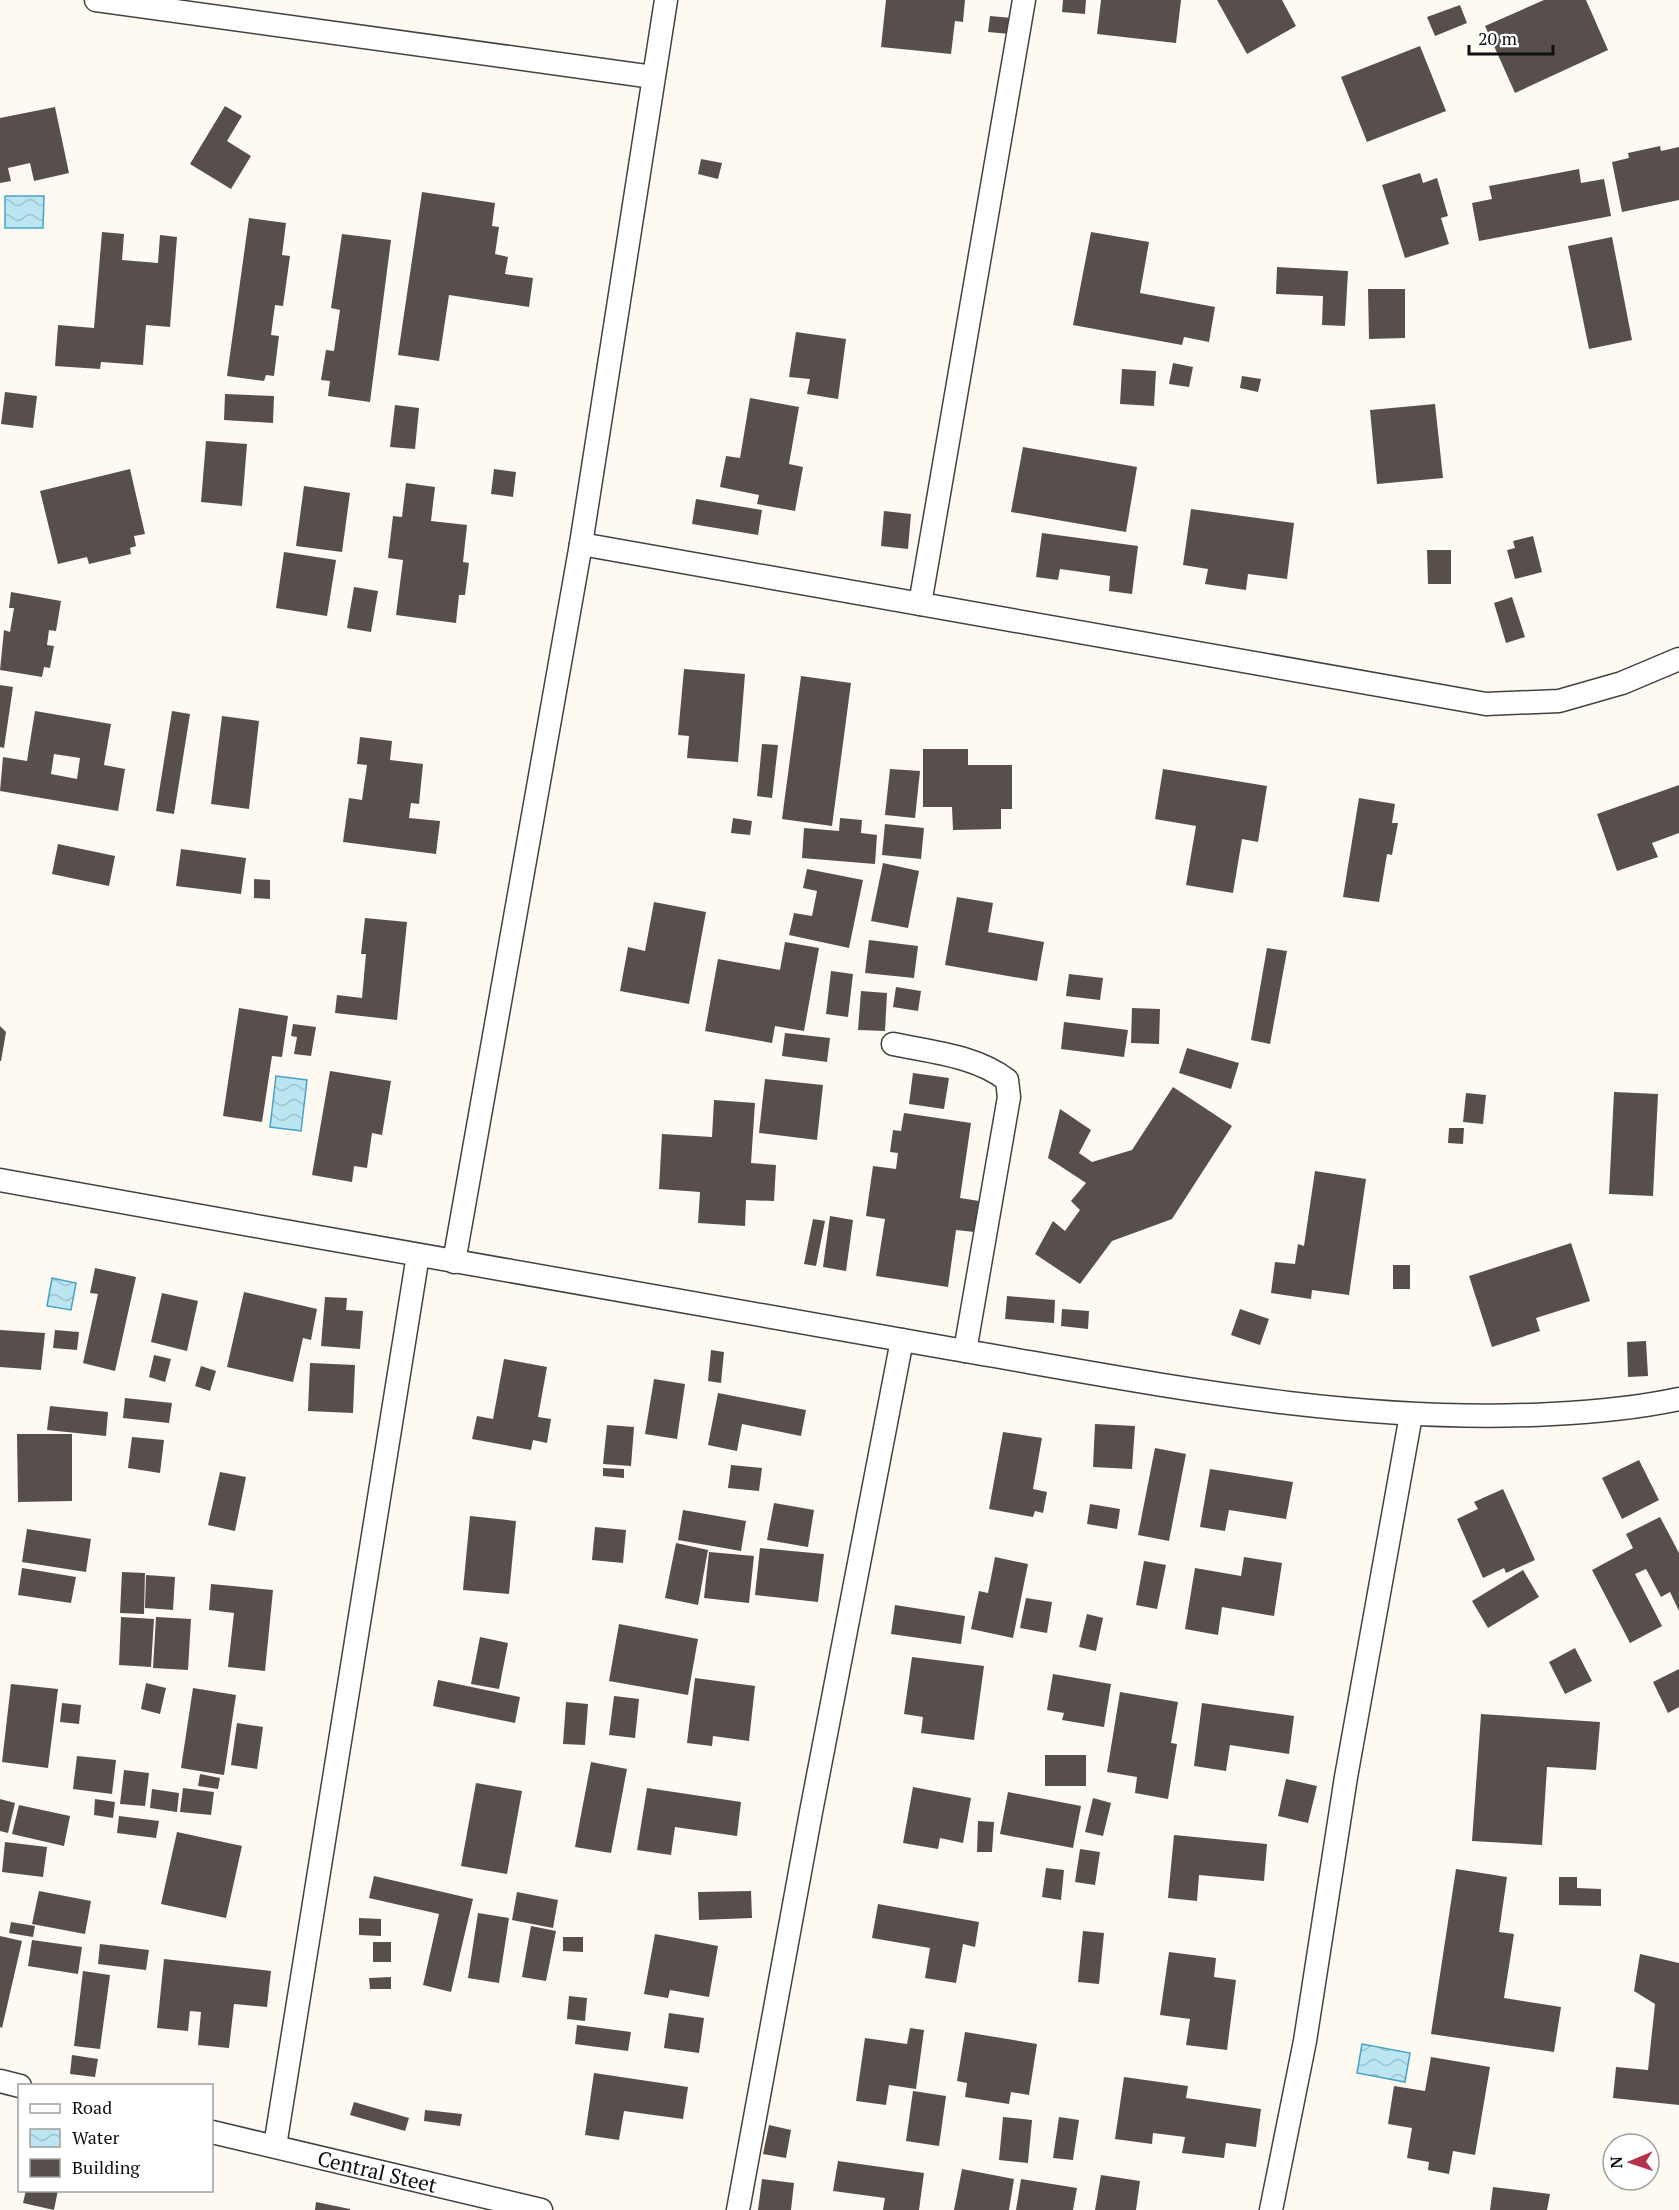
<svg xmlns="http://www.w3.org/2000/svg" width="1679" height="2210" font-family="'PT Serif',serif">
<style>
.water{fill:url(#water-waves);stroke:#48a4c2;stroke-width:1.5}
.building{fill:#574f4c;fill-rule:evenodd}
.lines{fill:none;stroke-linecap:round;stroke-linejoin:round}
.minor-casing{stroke:#424242;stroke-width:25}
.minor{stroke:#fff;stroke-width:22}
.labels{text-anchor:middle;dominant-baseline:central;stroke-width:6;stroke-linejoin:round;paint-order:stroke}
.street-label{font-size:21px;fill:#0f0f0f;stroke:#fff}
</style>
<defs>
<pattern id="water-waves" width="16" height="10" patternUnits="userSpaceOnUse" patternTransform="scale(1.5)"><rect width="16" height="10" fill="#bbe5f1"/><path d="M0 5q4-4 8 0t8 0" fill="none" stroke="#a0c3cd"/></pattern>
</defs>
<rect width="100%" height="100%" fill="#fefaf2"/>
<g class="water">
<polygon points="5,196 44,196 43,228 5,228"/>
<polygon points="276,1076 307,1080 301,1131 270,1127"/>
<polygon points="52,1278 76,1283 71,1310 47,1306"/>
<polygon points="1362,2044 1410,2053 1405,2082 1357,2073"/>
</g>
<g class="building">
<polygon points="886,0 965,0 963,22 955,21 951,54 881,47"/>
<polygon points="1063,0 1086,0 1085,14 1062,12"/>
<polygon points="1101,0 1181,0 1176,43 1097,34"/>
<polygon points="1217,0 1282,0 1296,26 1247,54"/>
<polygon points="1544,0 1586,0 1608,50 1515,93 1485,26"/>
<polygon points="1460,5 1467,23 1435,36 1427,17"/>
<polygon points="990,16 1012,18 1010,34 988,32"/>
<polygon points="1420,46 1446,111 1367,142 1341,77"/>
<polygon points="225,106 242,116 227,141 251,156 231,189 190,164"/>
<polygon points="55,107 69,173 34,181 30,163 8,168 11,181 0,183 0,118"/>
<polygon points="1660,146 1661,151 1679,147 1679,200 1622,212 1612,162 1629,158 1628,153"/>
<polygon points="701,159 722,163 718,179 698,174"/>
<polygon points="1579,169 1581,183 1604,179 1611,216 1479,241 1472,203 1492,199 1489,186"/>
<polygon points="1420,173 1423,183 1437,178 1448,216 1441,218 1449,244 1405,258 1382,185"/>
<polygon points="422,192 495,203 492,226 499,227 495,254 508,257 505,274 533,278 529,307 449,295 439,361 398,355"/>
<polygon points="249,218 286,223 282,255 290,256 283,306 275,305 271,335 279,336 274,376 266,375 264,381 227,376"/>
<polygon points="102,232 124,234 122,260 158,263 160,235 177,237 170,327 146,325 143,365 101,362 100,369 55,366 58,325 94,328"/>
<polygon points="1091,232 1149,242 1140,293 1215,307 1209,342 1184,337 1182,345 1073,325"/>
<polygon points="342,234 391,240 370,402 328,396 330,381 321,380 326,350 334,351 340,310 331,308"/>
<polygon points="1612,237 1632,340 1589,349 1568,246"/>
<polygon points="1277,267 1348,271 1345,326 1322,325 1323,296 1276,294"/>
<polygon points="1368,289 1405,289 1405,338 1369,339"/>
<polygon points="796,332 846,339 838,399 807,394 810,379 789,377"/>
<polygon points="1173,363 1193,367 1189,387 1169,384"/>
<polygon points="1122,369 1156,371 1154,406 1120,404"/>
<polygon points="1242,376 1261,379 1258,392 1240,388"/>
<polygon points="5,392 37,396 33,428 1,424"/>
<polygon points="225,394 274,396 273,423 224,420"/>
<polygon points="750,398 799,407 789,464 803,467 795,511 757,504 759,495 720,487 726,456 740,458"/>
<polygon points="1435,404 1443,478 1377,484 1370,410"/>
<polygon points="395,405 419,408 415,449 390,447"/>
<polygon points="206,441 247,444 242,506 201,502"/>
<polygon points="1023,447 1137,467 1126,532 1011,512"/>
<polygon points="130,469 145,534 134,536 136,546 130,548 131,554 89,564 87,557 58,564 40,491"/>
<polygon points="494,469 516,472 513,497 491,494"/>
<polygon points="406,483 435,487 431,521 467,525 463,562 469,563 465,595 459,595 456,623 396,615 403,560 388,558 393,516 402,517"/>
<polygon points="304,486 350,493 342,552 296,546"/>
<polygon points="696,499 762,510 758,535 692,524"/>
<polygon points="1191,509 1294,523 1287,579 1248,574 1246,590 1205,584 1208,569 1183,565"/>
<polygon points="884,511 911,514 908,549 881,546"/>
<polygon points="1042,533 1138,546 1132,594 1109,591 1110,576 1060,569 1058,580 1036,577"/>
<polygon points="1533,536 1542,572 1515,579 1507,550 1515,548 1513,541"/>
<polygon points="1427,550 1451,550 1451,584 1428,584"/>
<polygon points="284,552 336,560 327,616 276,608"/>
<polygon points="354,587 378,591 371,632 347,628"/>
<polygon points="11,592 61,601 56,631 49,630 47,645 54,646 50,668 44,667 42,677 0,670 4,630 10,632 14,608 9,608"/>
<polygon points="1512,597 1525,637 1506,643 1494,603"/>
<polygon points="684,669 745,674 738,762 687,758 689,736 678,735"/>
<polygon points="801,676 851,683 832,826 782,819"/>
<polygon points="0,685 13,687 4,748 0,747"/>
<path d="M 35,711 L 111,724 L 104,765 L 125,769 L 118,811 L 0,791 L 3,757 L 27,761 ZM 54,754 L 80,758 L 77,779 L 51,774 Z"/>
<polygon points="172,711 190,714 174,814 156,811"/>
<polygon points="222,716 259,721 249,809 211,804"/>
<polygon points="360,737 392,741 390,760 423,764 419,804 411,803 409,818 440,821 436,854 343,842 349,798 362,800 367,765 357,764"/>
<polygon points="762,744 778,745 772,798 757,796"/>
<polygon points="923,749 968,749 968,765 1012,765 1012,809 1001,809 1001,829 953,830 952,807 923,807"/>
<polygon points="890,769 920,771 915,818 885,815"/>
<polygon points="1163,769 1267,786 1258,842 1242,839 1233,893 1186,885 1196,826 1155,819"/>
<polygon points="1679,785 1679,833 1652,843 1658,857 1617,871 1597,814"/>
<polygon points="1359,798 1395,804 1392,823 1398,823 1392,855 1387,854 1379,902 1343,897"/>
<polygon points="733,818 752,821 750,835 731,833"/>
<polygon points="840,818 862,820 861,833 877,835 875,864 802,858 804,828 839,831"/>
<polygon points="885,824 924,828 921,859 882,855"/>
<polygon points="58,844 115,856 109,886 52,874"/>
<polygon points="181,849 246,858 241,894 176,886"/>
<polygon points="883,863 919,871 908,928 871,921"/>
<polygon points="807,869 863,880 849,948 789,935 794,913 812,916 817,891 803,888"/>
<polygon points="254,879 270,880 270,899 254,898"/>
<polygon points="957,897 993,903 988,932 1044,942 1037,981 945,965"/>
<polygon points="654,902 706,912 689,1004 620,991 628,947 645,951"/>
<polygon points="365,918 407,922 397,1020 335,1013 337,995 362,998 366,954 361,954"/>
<polygon points="869,940 918,946 914,978 865,973"/>
<polygon points="785,942 819,948 804,1031 775,1026 772,1043 705,1031 718,959 780,970"/>
<polygon points="1267,948 1287,951 1270,1044 1251,1040"/>
<polygon points="831,971 853,974 848,1017 826,1014"/>
<polygon points="1069,974 1103,978 1100,1000 1066,996"/>
<polygon points="896,987 921,991 918,1011 893,1007"/>
<polygon points="861,991 887,993 885,1031 858,1030"/>
<polygon points="239,1008 288,1016 282,1057 272,1056 262,1122 223,1116"/>
<polygon points="1132,1008 1160,1009 1159,1044 1131,1043"/>
<polygon points="1064,1022 1128,1030 1124,1057 1061,1049"/>
<polygon points="293,1024 316,1027 311,1056 294,1054 297,1037 291,1036"/>
<polygon points="0,1026 6,1032 1,1061 0,1061"/>
<polygon points="785,1033 830,1038 827,1062 782,1056"/>
<polygon points="1187,1048 1239,1063 1231,1089 1179,1073"/>
<polygon points="330,1071 391,1081 382,1135 372,1133 367,1168 354,1166 352,1182 312,1175"/>
<polygon points="913,1073 949,1078 944,1109 909,1104"/>
<polygon points="765,1079 823,1085 817,1140 759,1133"/>
<polygon points="1173,1087 1232,1126 1172,1219 1112,1241 1080,1284 1035,1254 1053,1221 1065,1231 1080,1210 1071,1201 1086,1183 1048,1158 1060,1109 1091,1130 1079,1153 1092,1162 1132,1150"/>
<polygon points="1614,1092 1658,1094 1653,1196 1609,1194"/>
<polygon points="1466,1093 1486,1095 1483,1124 1463,1122"/>
<polygon points="714,1100 755,1103 751,1163 776,1165 774,1201 746,1200 745,1226 698,1223 700,1192 659,1189 662,1134 712,1137"/>
<polygon points="904,1113 971,1123 960,1198 979,1201 974,1232 956,1230 948,1287 876,1276 885,1219 866,1216 873,1166 896,1169 898,1153 890,1152 893,1130 901,1131"/>
<polygon points="1449,1128 1464,1128 1463,1144 1448,1143"/>
<polygon points="1315,1171 1366,1179 1349,1295 1312,1290 1311,1299 1271,1293 1275,1262 1295,1264 1298,1244 1304,1246"/>
<polygon points="830,1216 853,1220 846,1271 823,1267"/>
<polygon points="813,1219 825,1221 816,1266 804,1264"/>
<polygon points="1571,1243 1590,1301 1536,1318 1540,1331 1492,1347 1469,1276"/>
<rect x="1393" y="1265" width="17" height="24"/>
<polygon points="95,1268 136,1277 115,1371 83,1363 98,1294 90,1293"/>
<polygon points="244,1292 317,1309 311,1340 303,1338 293,1382 227,1367"/>
<polygon points="162,1293 198,1301 187,1351 151,1342"/>
<polygon points="1007,1296 1055,1300 1054,1323 1005,1319"/>
<polygon points="325,1297 347,1298 346,1310 363,1311 360,1349 321,1346"/>
<polygon points="1062,1309 1089,1311 1088,1329 1061,1326"/>
<polygon points="1240,1309 1269,1319 1260,1345 1231,1335"/>
<polygon points="0,1330 45,1333 41,1370 0,1367"/>
<polygon points="55,1330 79,1332 77,1350 53,1348"/>
<polygon points="1646,1341 1648,1376 1628,1377 1627,1342"/>
<polygon points="711,1350 724,1352 721,1383 708,1381"/>
<polygon points="154,1355 171,1359 165,1382 149,1377"/>
<polygon points="504,1359 547,1367 538,1417 551,1419 547,1443 533,1440 531,1450 472,1439 477,1416 493,1419"/>
<polygon points="310,1363 355,1365 353,1413 308,1411"/>
<polygon points="201,1366 216,1371 210,1391 195,1386"/>
<polygon points="654,1379 685,1384 677,1439 645,1434"/>
<polygon points="718,1393 806,1410 801,1436 742,1424 737,1451 708,1445"/>
<polygon points="125,1398 172,1403 169,1423 123,1418"/>
<polygon points="50,1406 108,1412 106,1436 47,1430"/>
<polygon points="1095,1424 1135,1426 1132,1469 1093,1467"/>
<polygon points="607,1425 634,1427 631,1466 603,1464"/>
<polygon points="1003,1432 1042,1438 1033,1489 1047,1492 1043,1513 1035,1511 1033,1517 989,1509"/>
<polygon points="17,1434 72,1434 72,1501 18,1502"/>
<polygon points="132,1437 164,1440 160,1473 128,1468"/>
<polygon points="1155,1448 1186,1454 1169,1541 1138,1535"/>
<polygon points="1639,1460 1659,1500 1622,1519 1602,1478"/>
<polygon points="731,1465 762,1468 759,1491 728,1488"/>
<polygon points="603,1468 624,1469 624,1478 603,1476"/>
<polygon points="1210,1469 1293,1482 1286,1519 1229,1510 1225,1531 1200,1527"/>
<polygon points="220,1472 246,1477 235,1531 208,1525"/>
<polygon points="1503,1489 1535,1560 1506,1573 1504,1568 1483,1578 1457,1519 1478,1509 1474,1502"/>
<polygon points="774,1503 814,1510 808,1547 767,1540"/>
<polygon points="1090,1504 1120,1509 1117,1529 1087,1524"/>
<polygon points="683,1510 746,1521 741,1551 678,1540"/>
<polygon points="470,1516 516,1521 509,1594 463,1590"/>
<polygon points="1660,1517 1679,1553 1679,1611 1670,1592 1661,1597 1646,1569 1635,1574 1662,1626 1630,1643 1592,1570 1633,1548 1626,1534"/>
<polygon points="595,1527 626,1530 623,1563 592,1560"/>
<polygon points="27,1529 91,1539 86,1572 22,1562"/>
<polygon points="676,1543 708,1550 698,1605 665,1598"/>
<polygon points="760,1548 824,1554 818,1602 755,1595"/>
<polygon points="709,1552 754,1556 749,1603 704,1598"/>
<polygon points="995,1557 1028,1564 1013,1638 971,1629 979,1591 988,1593"/>
<polygon points="1244,1557 1282,1563 1274,1616 1222,1607 1218,1635 1185,1629 1195,1568 1241,1576"/>
<polygon points="1144,1561 1166,1565 1157,1609 1136,1605"/>
<polygon points="22,1568 76,1577 71,1603 18,1595"/>
<polygon points="1523,1570 1539,1597 1488,1628 1472,1601"/>
<polygon points="122,1572 145,1573 144,1614 120,1613"/>
<polygon points="146,1575 175,1577 173,1610 145,1608"/>
<polygon points="211,1584 273,1590 265,1671 228,1667 234,1613 209,1610"/>
<polygon points="1026,1598 1052,1602 1047,1633 1020,1628"/>
<polygon points="895,1605 965,1616 961,1644 891,1634"/>
<polygon points="1087,1614 1103,1618 1096,1651 1079,1647"/>
<polygon points="121,1617 154,1619 151,1667 119,1665"/>
<polygon points="156,1617 191,1619 188,1670 153,1668"/>
<polygon points="619,1624 698,1639 688,1695 609,1681"/>
<polygon points="480,1637 508,1643 499,1689 471,1684"/>
<polygon points="1575,1648 1592,1681 1565,1694 1549,1662"/>
<polygon points="912,1657 984,1666 974,1740 921,1733 923,1717 904,1714"/>
<polygon points="1679,1669 1679,1707 1668,1713 1653,1682"/>
<polygon points="1053,1674 1111,1684 1104,1727 1062,1720 1064,1713 1047,1710"/>
<polygon points="695,1678 755,1686 749,1741 713,1736 712,1746 687,1743"/>
<polygon points="438,1680 520,1697 515,1723 433,1706"/>
<polygon points="146,1683 166,1688 160,1714 141,1709"/>
<polygon points="11,1684 58,1689 48,1768 2,1762"/>
<polygon points="193,1688 236,1695 224,1775 181,1768"/>
<polygon points="1120,1692 1178,1702 1171,1743 1177,1744 1168,1799 1135,1793 1137,1777 1107,1772"/>
<polygon points="614,1696 639,1699 635,1738 609,1735"/>
<polygon points="566,1702 588,1704 585,1745 563,1744"/>
<polygon points="62,1703 81,1705 79,1724 60,1722"/>
<polygon points="1202,1703 1294,1716 1289,1754 1230,1745 1226,1771 1194,1766"/>
<polygon points="1481,1714 1600,1722 1596,1770 1547,1767 1542,1845 1472,1841"/>
<polygon points="237,1723 263,1727 257,1769 231,1765"/>
<rect x="1045" y="1755" width="41" height="31"/>
<polygon points="77,1756 116,1760 112,1794 73,1789"/>
<polygon points="591,1762 627,1769 611,1853 575,1847"/>
<polygon points="124,1770 149,1773 145,1806 120,1804"/>
<polygon points="200,1774 220,1778 218,1789 198,1786"/>
<polygon points="1286,1779 1317,1786 1308,1823 1278,1816"/>
<polygon points="476,1783 522,1791 507,1874 461,1866"/>
<polygon points="913,1787 971,1798 963,1843 940,1838 938,1849 903,1843"/>
<polygon points="183,1788 214,1792 211,1815 180,1812"/>
<polygon points="647,1788 741,1802 737,1836 675,1827 671,1855 637,1850"/>
<polygon points="152,1789 179,1793 177,1812 150,1808"/>
<polygon points="1008,1792 1081,1806 1073,1848 1000,1834"/>
<polygon points="1093,1798 1111,1803 1103,1836 1085,1832"/>
<polygon points="0,1799 15,1803 8,1833 0,1831"/>
<polygon points="95,1799 115,1802 113,1818 94,1815"/>
<polygon points="19,1805 70,1816 64,1846 12,1834"/>
<polygon points="119,1816 159,1821 156,1838 117,1833"/>
<polygon points="978,1821 994,1822 992,1852 977,1852"/>
<polygon points="177,1832 242,1846 226,1918 161,1904"/>
<polygon points="1174,1835 1267,1844 1264,1881 1199,1875 1197,1901 1168,1898"/>
<polygon points="5,1842 47,1847 43,1877 2,1872"/>
<polygon points="1080,1849 1100,1852 1095,1885 1075,1882"/>
<polygon points="1046,1868 1064,1870 1061,1900 1042,1897"/>
<polygon points="1456,1869 1507,1877 1499,1932 1514,1934 1504,1998 1561,2007 1554,2052 1431,2034"/>
<polygon points="374,1876 473,1899 451,1992 423,1985 439,1914 369,1898"/>
<polygon points="1559,1877 1577,1877 1577,1888 1601,1889 1601,1906 1559,1905"/>
<polygon points="39,1891 91,1901 85,1934 32,1924"/>
<polygon points="751,1891 752,1918 699,1920 698,1892"/>
<polygon points="517,1892 558,1900 553,1928 512,1920"/>
<polygon points="878,1904 979,1922 975,1947 963,1944 956,1983 925,1978 930,1948 872,1938"/>
<polygon points="478,1913 509,1918 499,1983 468,1978"/>
<polygon points="359,1918 381,1919 381,1936 359,1935"/>
<polygon points="11,1922 35,1926 33,1937 9,1933"/>
<polygon points="531,1926 556,1931 546,1981 522,1977"/>
<polygon points="1083,1931 1104,1933 1099,1984 1078,1982"/>
<polygon points="655,1934 718,1946 709,1997 670,1990 668,1998 644,1994"/>
<polygon points="0,1936 22,1941 2,2028 0,2027"/>
<polygon points="563,1937 583,1937 583,1952 563,1951"/>
<polygon points="32,1940 82,1947 78,1974 28,1966"/>
<rect x="373" y="1942" width="18" height="20"/>
<polygon points="100,1944 149,1950 146,1970 98,1964"/>
<polygon points="1169,1952 1216,1958 1214,1977 1236,1980 1227,2050 1186,2045 1190,2019 1160,2015"/>
<polygon points="1640,1954 1679,1963 1679,2105 1613,2098 1616,2067 1648,2070 1655,2004 1634,1991"/>
<polygon points="164,1959 271,1971 267,2007 234,2004 229,2048 198,2045 201,2012 190,2011 188,2031 157,2028"/>
<polygon points="83,1971 110,1975 100,2049 74,2046"/>
<polygon points="391,1977 391,1989 370,1989 369,1978"/>
<polygon points="569,1996 587,1998 585,2021 567,2019"/>
<polygon points="669,2013 704,2018 699,2053 664,2048"/>
<polygon points="577,2025 631,2032 628,2051 575,2044"/>
<polygon points="910,2028 924,2030 916,2089 889,2085 886,2105 856,2101 865,2038 907,2044"/>
<polygon points="965,2032 1037,2044 1029,2095 1011,2092 1009,2104 965,2097 967,2083 957,2081"/>
<polygon points="72,2055 98,2059 95,2077 70,2074"/>
<polygon points="1431,2057 1490,2067 1475,2155 1453,2151 1449,2174 1428,2170 1429,2162 1407,2158 1412,2128 1388,2124 1394,2086 1425,2091"/>
<polygon points="594,2073 688,2087 683,2119 624,2111 619,2140 585,2135"/>
<polygon points="1124,2077 1188,2086 1186,2098 1261,2109 1256,2147 1226,2143 1224,2158 1182,2153 1185,2137 1153,2133 1152,2144 1115,2139"/>
<polygon points="913,2091 946,2096 939,2146 906,2141"/>
<polygon points="354,2102 409,2118 405,2131 350,2115"/>
<polygon points="425,2110 462,2114 460,2126 424,2121"/>
<polygon points="1003,2117 1032,2120 1028,2163 999,2160"/>
<polygon points="1059,2117 1079,2120 1073,2160 1053,2158"/>
<polygon points="769,2125 791,2130 786,2158 763,2154"/>
<polygon points="838,2161 924,2173 919,2210 883,2210 885,2198 833,2191"/>
<polygon points="962,2169 1014,2179 1009,2210 954,2210"/>
<polygon points="1101,2175 1140,2181 1136,2210 1095,2210"/>
<polygon points="762,2179 794,2183 791,2210 758,2210"/>
<polygon points="1021,2179 1077,2188 1073,2210 1016,2210"/>
<polygon points="1493,2187 1550,2194 1547,2210 1490,2210"/>
<polygon points="26,2190 58,2190 54,2210 23,2203"/>
<polygon points="316,2202 350,2209 350,2210 315,2210"/>
</g>
<g class="lines">
<defs>
<g id="minor">
<polyline points="96,0 653,77"/>
<polyline points="581,544 1486,704 1559,701 1622,683 1679,659"/>
<polyline points="920,604 1024,0"/>
<path d="M 893,1044 C 931,1052 976,1056 1007,1080 L 1009,1097 L 965,1351"/>
<path d="M 0,1180 C 314,1236 628,1294 942,1347 C 1143,1381 1347,1425 1552,1414 C 1594,1412 1637,1408 1679,1399"/>
<polyline points="454,1262 581,544 666,0"/>
<polyline points="0,2081 20,2086"/>
<path id="s1" d="M 212,2132 L 541,2210"/>
<polyline points="275,2146 418,1255"/>
<polyline points="738,2210 811,1812 902,1340"/>
<polyline points="1271,2210 1305,2041 1346,1777 1411,1415"/>
</g>
</defs>
<use href="#minor" class="minor-casing"/>
<use href="#minor" class="minor"/>
</g>
<g class="labels">
<g class="street-label">
<text stroke="none"><textPath href="#s1" startOffset="170">Central Steet</textPath></text>
</g>
</g>
<rect x="18" y="2084" width="195" height="108" fill="#ffffff" stroke="#9f9f9f" stroke-width="1.5"/>
<rect x="30" y="2104" width="30" height="9" fill="#ffffff" stroke="#9f9f9f" stroke-width="1.5"/>
<text x="72" y="2114" font-size="18" fill="#0f0f0f">Road</text>
<rect x="30" y="2129" width="30" height="18" fill="url(#water-waves)" stroke="#9f9f9f" stroke-width="1.5"/>
<text x="72" y="2144" font-size="18" fill="#0f0f0f">Water</text>
<rect x="30" y="2159" width="30" height="18" fill="#574f4c" stroke="#9f9f9f" stroke-width="1.5"/>
<text x="72" y="2174" font-size="18" fill="#0f0f0f">Building</text>
<g transform="translate(1631 2162) rotate(268)"><circle r="28" fill="#ffffff" stroke="#9f9f9f" stroke-width="1.5"/>
<path d="M0-4.5L10 22L0 15L-10 22Z" fill="#b3334c"/>
<text y="-9" font-size="16" font-weight="bold" text-anchor="middle" fill="#0f0f0f">N</text>
</g>
<path d="M1469 45v9h84v-9" fill="none" stroke="#0f0f0f" stroke-width="3"/>
<text x="1478" y="45" font-size="18" fill="#0f0f0f" stroke="#ffffff" stroke-width="4.5" paint-order="stroke">20 m</text>
</svg>
